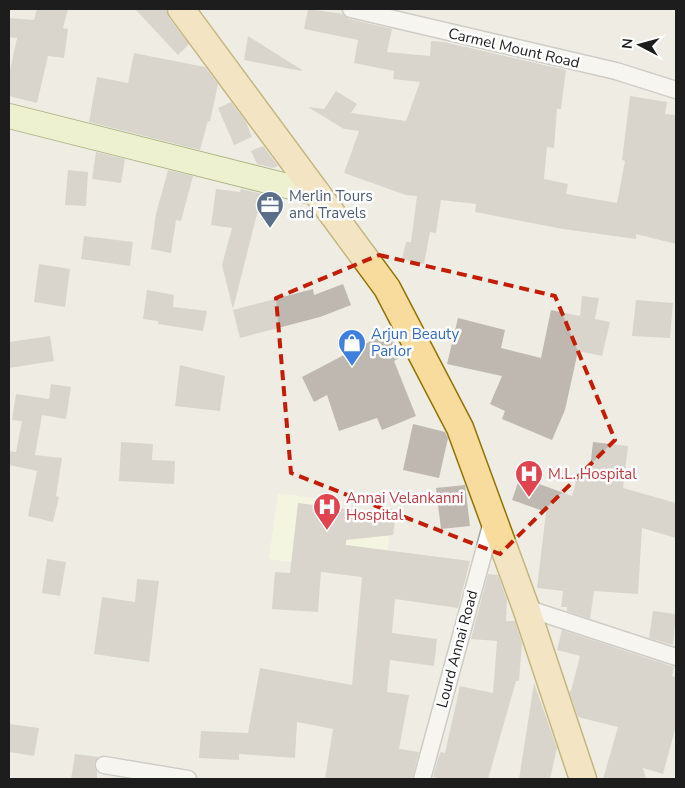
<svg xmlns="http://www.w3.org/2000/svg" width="685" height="788" font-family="'Nunito Sans',sans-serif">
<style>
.education{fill:#fafedc}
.building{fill:#beb8b0}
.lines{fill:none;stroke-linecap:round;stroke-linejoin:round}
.street-casing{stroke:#a4a4a4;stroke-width:19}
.secondary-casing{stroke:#587008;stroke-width:26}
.primary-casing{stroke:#917305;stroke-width:29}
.street{stroke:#fff;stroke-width:16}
.secondary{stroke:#ecf7b8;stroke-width:24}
.primary{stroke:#f8dc9d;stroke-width:26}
.marked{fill:none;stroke:#c31d07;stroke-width:4;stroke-dasharray:10 6;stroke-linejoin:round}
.labels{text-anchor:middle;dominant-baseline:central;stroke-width:5;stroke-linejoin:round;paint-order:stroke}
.street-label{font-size:15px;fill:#1d1d1d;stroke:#fff}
.service-label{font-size:15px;fill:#4e5e75;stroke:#fff;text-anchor:start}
.shop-label{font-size:15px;fill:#366cbe;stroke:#fff;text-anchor:start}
.health-label{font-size:15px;fill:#be3a42;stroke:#fff;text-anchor:start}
</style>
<rect width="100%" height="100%" fill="#eeece3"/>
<polygon class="education" points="278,493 342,502 341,510 390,533 386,558 361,572 269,559"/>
<g class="building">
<polygon points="37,9 68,9 63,28 68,29 64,58 48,56 37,103 9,96 9,75 17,38 9,37 9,18 34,20"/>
<polygon points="135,9 166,9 169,18 189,44 178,55"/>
<polygon points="308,9 343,14 349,19 392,29 387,52 430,56 431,41 444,42 566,70 561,109 557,109 554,148 547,147 544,179 568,184 566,194 617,203 625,161 622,160 630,96 667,102 665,114 676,115 676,244 636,234 636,239 563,229 475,212 476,204 441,200 436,233 430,232 424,264 402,259 406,242 411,242 417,196 406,195 344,173 359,131 344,129 308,107 324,109 336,91 357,104 351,113 406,121 420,82 393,79 394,71 354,63 358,40 304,29"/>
<polygon points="248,36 302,70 302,71 244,60"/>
<polygon points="134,53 205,67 218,84 210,122 208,121 200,150 89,122 97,77 128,83"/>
<polygon points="231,102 246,122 252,137 234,145 218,108"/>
<polygon points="263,146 278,166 273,168 257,164 251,151"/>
<polygon points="96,152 125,159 121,183 92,179"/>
<polygon points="68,170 88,172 86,206 65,205"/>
<polygon points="168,170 193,176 181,221 176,220 171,253 151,249 156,214"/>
<polygon points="216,189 240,192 241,189 262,194 233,309 222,265 232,228 211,225"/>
<polygon points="84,236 133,242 130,266 81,259"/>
<polygon points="39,264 70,269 65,307 34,302"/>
<polygon points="343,284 351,305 320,317 240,338 233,310 313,289 314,295"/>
<polygon points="147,290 174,295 173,307 207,311 203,331 158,324 158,321 143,319"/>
<polygon points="582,296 599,298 595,319 610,322 602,356 578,351 565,410 552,440 502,419 505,411 490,404 502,376 447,364 458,318 505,330 501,348 541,358 551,310 580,316"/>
<polygon points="636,300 673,303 670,338 632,336"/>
<polygon points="388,332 401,357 394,361 416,416 382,430 377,418 339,431 327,395 314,402 302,377"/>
<polygon points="50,336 54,361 9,368 9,342"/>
<polygon points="180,365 225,376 220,411 175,406"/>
<polygon points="51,384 71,387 66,419 42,415 35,455 62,458 56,496 59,497 53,522 28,516 37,471 9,465 9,451 16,452 22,421 12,420 16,394 49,399"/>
<polygon points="413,424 445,432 448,438 439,478 403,470"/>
<polygon points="121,442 153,444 152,460 175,461 174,484 119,481"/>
<polygon points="593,442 628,446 623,488 676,503 676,538 642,528 638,594 594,591 590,619 567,611 567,607 561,607 563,591 537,588 546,512 512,500 520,477 572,496 578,475 589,478"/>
<polygon points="465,485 470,526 441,529 436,488"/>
<polygon points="298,503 396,515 393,535 346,540 346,545 470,561 458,608 395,599 392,633 437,639 434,666 390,660 387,692 409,695 399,749 419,752 412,779 325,779 333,729 297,722 295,758 239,754 239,760 199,758 201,731 248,733 260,668 352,685 362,577 321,572 318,612 272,609 275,572 290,573"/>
<polygon points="47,559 66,562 60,596 42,593"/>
<polygon points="488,574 498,575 507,600 506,621 515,621 522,643 519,681 516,681 488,779 442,779 433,777 439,756 441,752 445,753 460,686 493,693 497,641 471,639"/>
<polygon points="137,579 159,581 149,662 94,654 102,597 135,602"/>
<polygon points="653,611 676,614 673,645 649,638"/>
<polygon points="562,630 674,667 672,676 676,677 676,726 663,774 643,768 646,779 603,779 618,727 578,717 569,691 571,691 580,656 557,650"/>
<polygon points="534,683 557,748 550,779 519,779"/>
<polygon points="9,724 39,728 34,756 9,752"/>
<polygon points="75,754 99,757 94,764 97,772 97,779 71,779"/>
</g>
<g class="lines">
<defs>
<g id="street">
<polyline points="351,9 616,71 676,90"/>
<polyline points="526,608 676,657"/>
<polyline points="104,765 188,779"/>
<polyline points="422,779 493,518"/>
</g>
<polyline id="secondary" points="9,116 319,194"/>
<polyline id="primary" points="181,9 387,288 460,428 526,608 583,779"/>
</defs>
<use href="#street" class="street-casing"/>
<use href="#secondary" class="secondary-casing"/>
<use href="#primary" class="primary-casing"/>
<use href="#street" class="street"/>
<use href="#secondary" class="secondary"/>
<use href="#primary" class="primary"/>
</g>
<path d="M0 0H685V788H0ZM 379,255 L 555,296 L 615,440 L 500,554 L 291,473 L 276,298 Z" fill="#eeece3" fill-opacity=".55" fill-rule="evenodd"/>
<path class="marked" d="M 379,255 L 555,296 L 615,440 L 500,554 L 291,473 L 276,298 Z"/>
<defs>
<symbol id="office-pin" viewBox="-11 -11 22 30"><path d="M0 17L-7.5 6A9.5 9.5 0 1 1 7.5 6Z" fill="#5c6f8a" stroke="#fff"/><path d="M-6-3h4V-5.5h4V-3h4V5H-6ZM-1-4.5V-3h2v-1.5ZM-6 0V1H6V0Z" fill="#fff"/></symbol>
<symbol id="shop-pin" viewBox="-11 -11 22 30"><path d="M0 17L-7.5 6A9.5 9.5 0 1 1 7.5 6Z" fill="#3f7fe0" stroke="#fff"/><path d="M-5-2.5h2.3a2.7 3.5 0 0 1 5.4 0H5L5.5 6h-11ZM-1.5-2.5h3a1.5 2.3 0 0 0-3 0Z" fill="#fff"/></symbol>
<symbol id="hospital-pin" viewBox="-11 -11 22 30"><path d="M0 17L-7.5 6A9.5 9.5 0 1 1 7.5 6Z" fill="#e0444e" stroke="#fff"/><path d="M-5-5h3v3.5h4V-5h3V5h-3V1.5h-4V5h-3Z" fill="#fff"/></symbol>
</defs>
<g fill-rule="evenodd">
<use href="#office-pin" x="254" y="189" width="32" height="43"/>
<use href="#shop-pin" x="336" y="327" width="32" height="43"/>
<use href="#hospital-pin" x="513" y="458" width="32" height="43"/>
<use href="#hospital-pin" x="311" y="491" width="32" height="43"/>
</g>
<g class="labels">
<g class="street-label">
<text transform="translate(514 48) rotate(13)">Carmel Mount Road</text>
<text transform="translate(457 649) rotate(-75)">Lourd Annai Road</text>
</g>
<g class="service-label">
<text x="289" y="196">Merlin Tours<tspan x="289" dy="17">and Travels</tspan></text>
</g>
<g class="shop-label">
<text x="371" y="334">Arjun Beauty<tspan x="371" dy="17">Parlor</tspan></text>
</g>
<g class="health-label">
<text x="548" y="474">M.L. Hospital</text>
<text x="346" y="498">Annai Velankanni<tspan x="346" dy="17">Hospital</tspan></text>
</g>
</g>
<rect width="685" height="788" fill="none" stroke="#1d1d1d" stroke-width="20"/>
<g transform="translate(640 45) rotate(276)" stroke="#ffffff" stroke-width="4" paint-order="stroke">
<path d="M0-4L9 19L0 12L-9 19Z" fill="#1d1d1d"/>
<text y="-8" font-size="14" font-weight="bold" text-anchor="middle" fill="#1d1d1d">N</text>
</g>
</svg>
